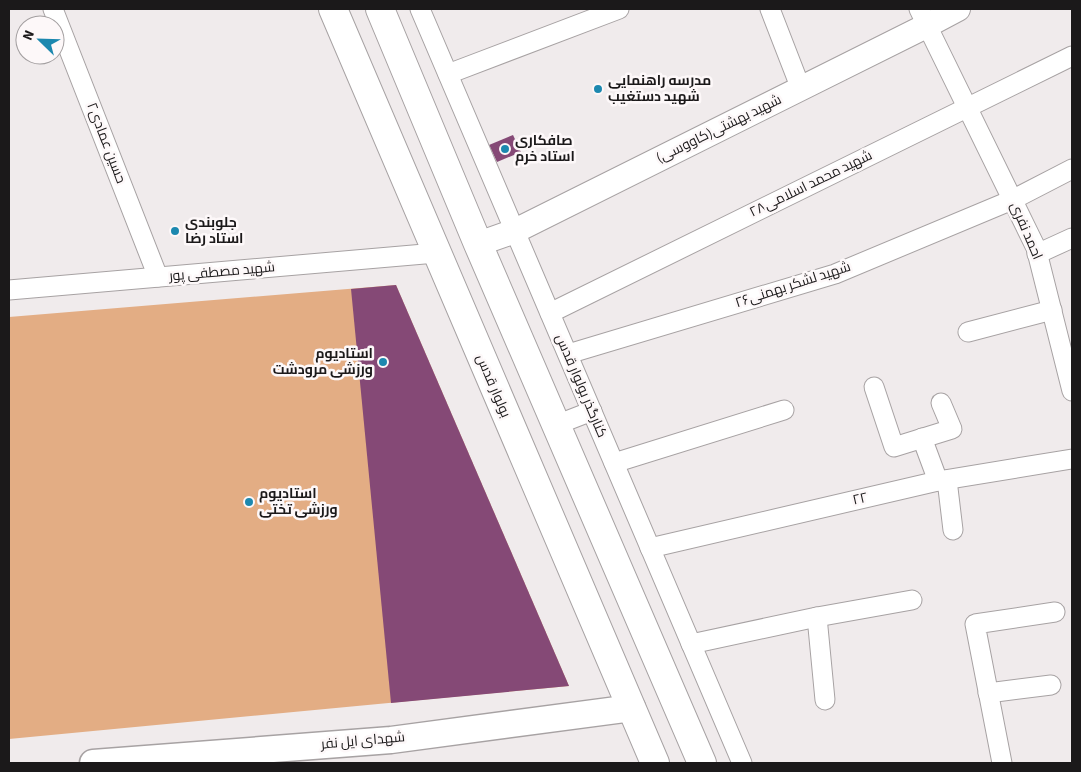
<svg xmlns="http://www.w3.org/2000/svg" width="1081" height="772" font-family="'Source Sans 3',Cairo,sans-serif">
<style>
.green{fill:#e3ad84}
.building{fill:#854976}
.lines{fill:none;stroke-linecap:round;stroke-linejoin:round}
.minor-casing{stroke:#a7a2a3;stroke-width:21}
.tertiary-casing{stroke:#a7a2a3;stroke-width:26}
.secondary-casing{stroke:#a7a2a3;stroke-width:29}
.primary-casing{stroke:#a7a2a3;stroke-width:30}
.minor{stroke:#fff;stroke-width:19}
.tertiary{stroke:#fff;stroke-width:24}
.secondary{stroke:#fff;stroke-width:26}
.primary{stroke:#fff;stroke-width:28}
.poi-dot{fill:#1c88af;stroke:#fdf8f9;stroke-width:2}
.labels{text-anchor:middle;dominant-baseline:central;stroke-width:5;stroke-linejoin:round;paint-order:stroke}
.poi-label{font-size:14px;font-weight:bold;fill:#1b191a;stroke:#fdf8f9;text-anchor:start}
.street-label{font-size:14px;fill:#1b191a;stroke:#fdf8f9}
</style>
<rect width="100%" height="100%" fill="#f0ebec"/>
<polygon class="green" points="396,285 569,686 9,739 9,317"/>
<g class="building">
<polygon points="513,135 521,152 497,162 489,145"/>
<polygon points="396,285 569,686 391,703 351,289"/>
</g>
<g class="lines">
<defs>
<g id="minor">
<polyline points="53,9 158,277"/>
<polyline points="420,9 742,763"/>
<polyline points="770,9 801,89"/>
<polyline points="919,9 1036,248 1072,391"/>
<polyline points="448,74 619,9"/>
<polyline points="1037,254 1072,238"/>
<polyline points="9,290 436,253"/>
<polyline points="550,313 1072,56"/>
<polyline points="968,332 1052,310"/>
<polyline points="568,354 835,274 1012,200 1072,169"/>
<polyline points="874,387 894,447 952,429 941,403"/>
<polyline points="556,425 592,411"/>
<polyline points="922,438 938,481"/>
<polyline points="614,463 784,410"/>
<polyline points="947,480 953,530"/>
<polyline points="650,548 938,481 1072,459"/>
<polyline points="817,617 825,700"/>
<polyline points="691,644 817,617 912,600"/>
<polyline points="988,693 1051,685"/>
<polyline points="1002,763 975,624 1055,612"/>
</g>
<polyline id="tertiary" points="478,244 515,231 926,26 958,9"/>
<polyline id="secondary" points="93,763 391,740 632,708"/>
<g id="primary">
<polyline points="333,9 655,763"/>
<polyline points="380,9 478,244 702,763"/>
</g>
</defs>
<use href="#minor" class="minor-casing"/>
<use href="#tertiary" class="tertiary-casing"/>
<use href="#secondary" class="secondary-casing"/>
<use href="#primary" class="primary-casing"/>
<use href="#minor" class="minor"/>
<use href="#tertiary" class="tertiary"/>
<use href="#secondary" class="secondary"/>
<use href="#primary" class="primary"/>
</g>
<g class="poi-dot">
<circle cx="598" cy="89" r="5"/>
<circle cx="505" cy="149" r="5"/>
<circle cx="175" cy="231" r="5"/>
<circle cx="383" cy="362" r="5"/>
<circle cx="249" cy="502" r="5"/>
</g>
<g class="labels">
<g class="poi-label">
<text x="608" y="81">مدرسه راهنمایی<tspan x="608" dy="16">شهید دستغیب</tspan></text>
<text x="515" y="141">صافکاری<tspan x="515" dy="16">استاد خرم</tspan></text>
<text x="185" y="223">جلوبندی<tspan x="185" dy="16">استاد رضا</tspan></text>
<text x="373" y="354" text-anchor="end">استادیوم<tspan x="373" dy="16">ورزشی مرودشت</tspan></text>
<text x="259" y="494">استادیوم<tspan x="259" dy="16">ورزشی تختی</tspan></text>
</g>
<g class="street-label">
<text transform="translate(719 129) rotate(-26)">شهید بهشتی(کاووسی)</text>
<text transform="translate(106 143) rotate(69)">حسین عمادی۲</text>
<text transform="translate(811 184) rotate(-26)">شهید محمد اسلامی۲۸</text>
<text transform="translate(1026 231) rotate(67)">احمد نفری</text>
<text transform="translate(222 272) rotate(-5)">شهید مصطفی پور</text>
<text transform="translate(793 285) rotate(-18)">شهید لشکر بهمنی۲۶</text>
<text transform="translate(493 386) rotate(67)">بولوار قدس</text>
<text transform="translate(581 386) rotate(67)">کنارگذر بولوار قدس</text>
<text transform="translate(860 499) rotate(-13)">۲۲</text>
<text transform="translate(363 741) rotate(-5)">شهدای ایل نفر</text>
</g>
</g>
<rect width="1081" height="772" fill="none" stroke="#1b191a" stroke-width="20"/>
<g transform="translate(40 40) rotate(293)"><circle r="24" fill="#fdf8f9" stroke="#a39fa0"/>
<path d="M0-4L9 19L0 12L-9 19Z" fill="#1c88af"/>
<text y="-8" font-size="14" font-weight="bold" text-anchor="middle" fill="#1b191a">N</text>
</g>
</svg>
